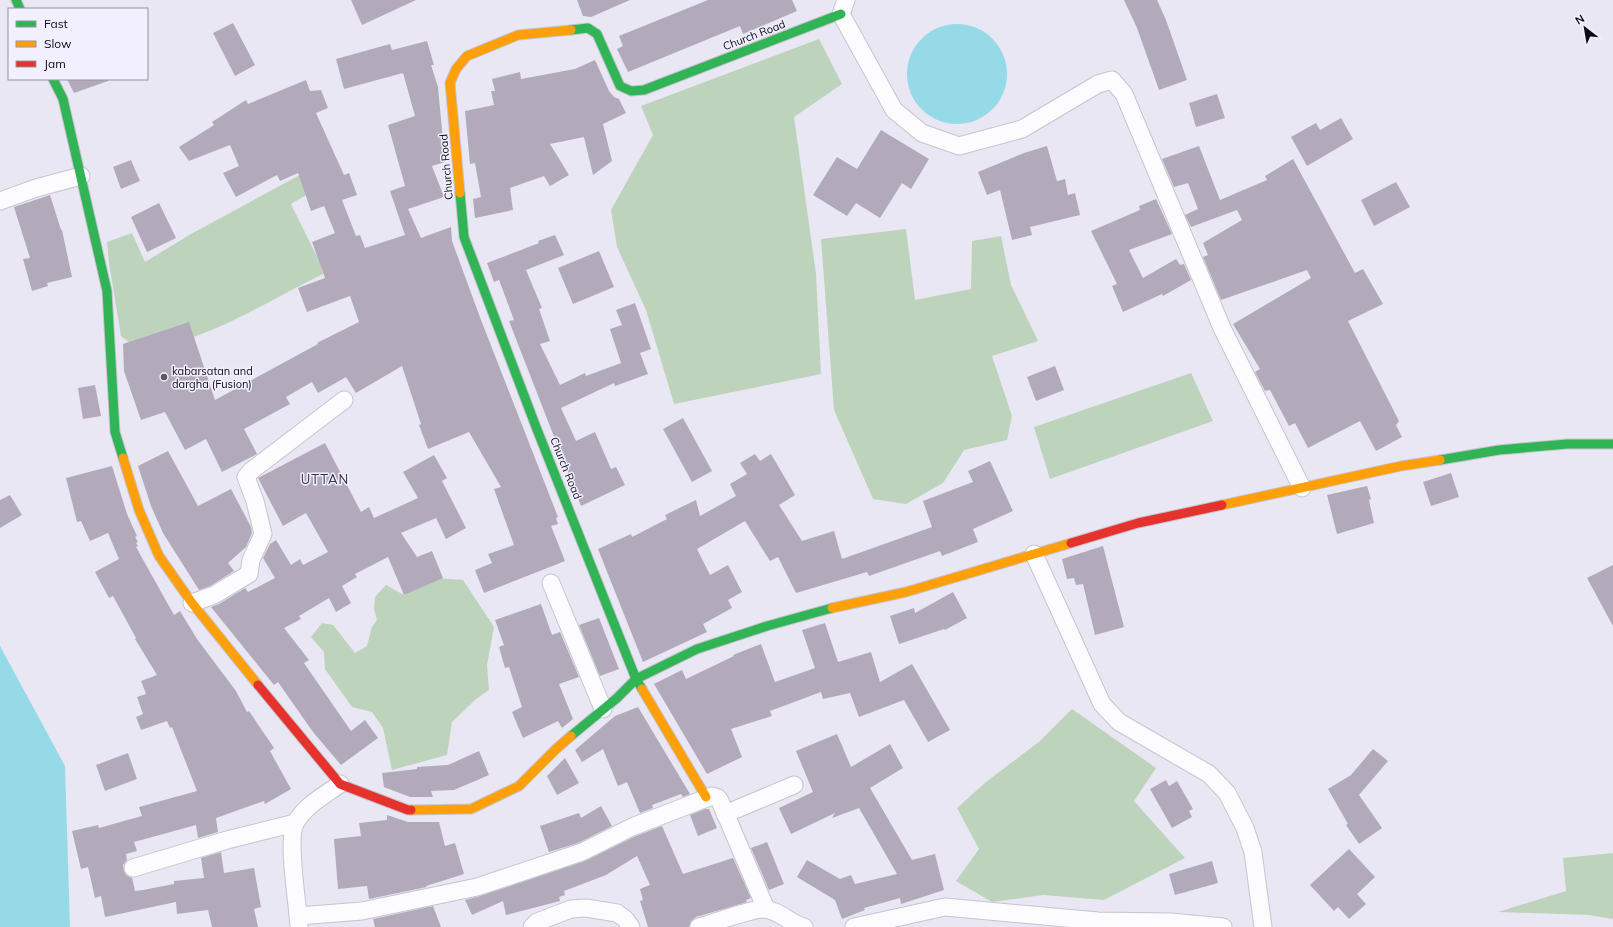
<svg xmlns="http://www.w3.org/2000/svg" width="1613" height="927" font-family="Mulish,sans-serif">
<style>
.green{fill:#bed3bb}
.water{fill:#96dae8}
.building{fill:#b2aabb}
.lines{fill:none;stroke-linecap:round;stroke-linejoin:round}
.street-casing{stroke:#c6c4cf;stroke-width:19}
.fast-casing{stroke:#c6c4cf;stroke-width:11}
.slow-casing{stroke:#c6c4cf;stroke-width:11}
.jam-casing{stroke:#c6c4cf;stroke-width:11}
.street{stroke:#fcfbfd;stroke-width:17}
.fast{stroke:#30b455;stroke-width:9}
.slow{stroke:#ff9f0a;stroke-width:9}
.jam{stroke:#e5322d;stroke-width:9}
.poi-dot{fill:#595761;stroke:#f2f0ff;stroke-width:1.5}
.labels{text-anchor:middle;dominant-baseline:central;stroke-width:3;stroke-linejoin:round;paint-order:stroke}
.street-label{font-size:11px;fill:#0b0a12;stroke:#f2f0ff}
.poi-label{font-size:11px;fill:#0b0a12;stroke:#f2f0ff;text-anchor:start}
.quarter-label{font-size:13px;letter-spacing:1px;fill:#353245;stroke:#f2f0ff}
</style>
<rect width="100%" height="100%" fill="#e9e7f4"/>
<g class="green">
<polygon points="819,39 842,84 794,117 816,274 821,374 674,404 646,310 617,247 611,210 653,135 641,106"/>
<path d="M 322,163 L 330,181 L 291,204 L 320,263 L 323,274 C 276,297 232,325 182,341 C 168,346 152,347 138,349 L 121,336 L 109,263 L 107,242 L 132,233 L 145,262 L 191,234 Z"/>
<polygon points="906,229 915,300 971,289 972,241 1001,236 1011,285 1038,341 992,356 1012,416 1007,440 964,450 943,483 906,504 873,499 834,410 821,239"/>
<polygon points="1191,373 1213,421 1050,479 1034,427"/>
<polygon points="436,578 463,580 494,627 487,665 489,690 476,699 452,722 447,755 392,770 383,728 372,712 352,707 325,669 324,652 311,637 322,623 333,625 355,653 367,646 372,627 377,620 374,609 375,597 386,585 404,595"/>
<polygon points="1072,709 1156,768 1134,801 1185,858 1104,900 1043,895 992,902 956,881 979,849 957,808 986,782 1040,741"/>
<polygon points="1613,853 1613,919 1589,915 1498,912 1566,891 1563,858"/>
</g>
<g class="water">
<circle cx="957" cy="74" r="50"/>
<polygon points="0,646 65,766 70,927 0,927"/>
</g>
<g class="building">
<polygon points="351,0 416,0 362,25"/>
<polygon points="577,0 630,0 591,17 583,16"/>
<polygon points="708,0 792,0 797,11 743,34 740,26 628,72 617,49 623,46 619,36"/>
<polygon points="1124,0 1157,0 1166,20 1187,80 1159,90 1137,28"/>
<polygon points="233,23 255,65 235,76 213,33"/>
<polygon points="427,41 434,65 431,65 438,87 445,162 432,166 444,197 408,209 421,238 451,227 452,241 481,320 558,517 556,518 558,524 551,526 565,561 484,593 475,570 492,563 488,554 514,545 494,489 501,487 469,432 428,449 419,425 421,424 402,366 356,393 346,377 318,393 312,382 286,397 290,404 244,429 257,454 222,472 206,439 185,450 165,412 141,420 124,371 123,344 189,322 215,400 318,344 317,343 359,322 350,296 307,312 298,288 325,278 312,242 335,233 324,206 311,211 298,173 280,181 277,175 236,197 223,173 239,166 230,145 189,161 179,147 214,125 212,122 246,100 248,104 306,80 310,91 321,90 328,108 316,113 344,175 349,173 357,195 342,200 356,236 360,235 365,248 405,235 390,191 405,186 388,125 415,116 403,73 344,89 336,59 390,44 392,50"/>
<polygon points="595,60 609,91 614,97 619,99 626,113 603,124 612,161 593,175 584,137 550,144 569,175 550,186 544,176 510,188 513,210 475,218 473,199 481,197 475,163 470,164 465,111 494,105 491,91 495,91 492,79 520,72 521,79 575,69"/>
<polygon points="67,79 108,79 108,81 74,93"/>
<polygon points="1217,94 1225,118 1196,127 1189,103"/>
<polygon points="1341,118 1353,139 1307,166 1291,137 1316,123 1320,130"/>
<polygon points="881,130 929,159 911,189 902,183 880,218 856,203 847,216 813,195 837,157 857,169"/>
<polygon points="1047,146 1057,181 1065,179 1068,195 1075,193 1080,215 1030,227 1032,235 1012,240 1000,190 987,195 978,172 1024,153"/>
<polygon points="1199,146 1220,200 1267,180 1265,176 1293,159 1355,273 1363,269 1383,304 1348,321 1399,421 1396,425 1402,437 1376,451 1360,421 1308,448 1295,423 1289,426 1270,390 1265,391 1255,372 1260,369 1233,324 1311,278 1307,270 1221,300 1203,257 1208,255 1203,243 1242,220 1237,210 1191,227 1185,215 1198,209 1188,183 1174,187 1162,159"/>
<polygon points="131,160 140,181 121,189 113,167"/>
<polygon points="1396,182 1410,207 1374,226 1361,200"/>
<polygon points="50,195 61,230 62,230 72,277 47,283 48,286 32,291 23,259 30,258 14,207"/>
<polygon points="1156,199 1172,234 1129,250 1143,278 1176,259 1180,265 1184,264 1191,280 1163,296 1162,294 1123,312 1112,286 1117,284 1091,231 1140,210 1139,206"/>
<polygon points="159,203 176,238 147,252 131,217"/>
<polygon points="555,235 564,255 526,270 542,308 539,309 550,341 540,344 560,385 585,373 586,376 621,363 610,329 622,325 616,310 635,303 651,349 640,353 648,374 615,386 614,383 561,408 576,441 595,432 611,469 616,467 625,485 581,506 509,321 514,320 499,280 494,282 487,263 539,243 538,241"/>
<polygon points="599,251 614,287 573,304 558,268"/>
<polygon points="1055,366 1064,390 1036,401 1027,377"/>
<polygon points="95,385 101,416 83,419 78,388"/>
<polygon points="683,418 712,471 692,482 663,429"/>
<polygon points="325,443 361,512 369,507 374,518 418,498 403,472 434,455 447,478 442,481 466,528 446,539 436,518 401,533 417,557 432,551 443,578 404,595 388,557 355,574 357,577 342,586 351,603 336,612 329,598 299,616 301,619 284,628 309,660 304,663 351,731 365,720 378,738 341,765 313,732 278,682 274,685 211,607 219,604 245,588 248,592 275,578 263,558 270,544 276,540 291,565 300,559 303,565 328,552 306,513 283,526 258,478"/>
<polygon points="168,451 198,506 231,489 251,527 252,533 246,547 228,563 234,571 210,586 199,590 163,533 151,506 138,466"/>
<polygon points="755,454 760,461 771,454 795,495 779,505 802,541 834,531 842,559 932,527 923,501 973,482 968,471 990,461 1013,511 973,529 978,542 942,556 940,551 869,576 867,572 796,593 778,557 770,561 745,521 697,549 710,575 728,565 742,592 728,600 732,608 703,624 707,632 643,662 598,549 631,534 632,537 667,519 665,515 696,500 700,516 736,496 730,484 747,474 740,463"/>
<polygon points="112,466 127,514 137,536 135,537 138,542 136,543 138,546 136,547 174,615 180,611 197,639 236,691 247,712 249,711 274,748 270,751 291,789 265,804 264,801 216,818 218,832 198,838 196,825 134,842 137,851 126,854 127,860 123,865 124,871 126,875 132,878 135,891 143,890 174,884 174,881 204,878 201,858 221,852 224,873 254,868 261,907 254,909 258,927 212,927 208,910 177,914 176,902 105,917 101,896 95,898 88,867 81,869 72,831 98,825 99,828 142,816 139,807 197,791 172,727 170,728 167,721 141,730 136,717 143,714 137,697 146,694 141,681 157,675 135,639 136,638 113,596 109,598 95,572 119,559 108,533 90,541 81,521 77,522 66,478"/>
<polygon points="1451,473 1459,497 1431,506 1423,482"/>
<polygon points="1367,486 1371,499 1369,500 1374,523 1337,534 1327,495"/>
<polygon points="10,495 22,515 0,528 0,500"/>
<polygon points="1103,546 1124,627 1095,635 1083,584 1076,585 1074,578 1067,579 1062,559"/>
<polygon points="1613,565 1613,626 1587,578"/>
<polygon points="953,592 967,618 945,630 944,629 899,644 890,616 914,608 915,613"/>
<polygon points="541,604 552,635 560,632 579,677 559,684 573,719 562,728 558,721 523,738 512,712 522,707 509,667 505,668 499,647 504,645 495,620"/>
<polygon points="599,618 619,669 600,676 579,625"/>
<polygon points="825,623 838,662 871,652 880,682 912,664 950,730 928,742 904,700 859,717 850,693 823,699 821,692 770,711 772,716 731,729 742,757 707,774 654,684 682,670 686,679 734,656 733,655 761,644 775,682 815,668 802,630"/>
<polygon points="638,707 690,794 683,797 681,794 652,805 653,808 640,813 627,782 618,786 603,749 582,762 575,750 615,716"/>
<polygon points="837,734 851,767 890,744 903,768 870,788 912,860 935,854 944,890 901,904 900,898 864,908 865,910 842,919 835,900 797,877 807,860 840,879 851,875 855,884 897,874 859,808 832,818 835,813 791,834 779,808 813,792 796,751"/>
<polygon points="1373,749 1388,761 1359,795 1382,828 1359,844 1346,825 1348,824 1328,789 1351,775"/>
<polygon points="479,751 489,775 454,790 431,791 433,797 410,797 384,787 382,773 417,769 417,767 448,765"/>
<polygon points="128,753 137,779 105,791 96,765"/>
<polygon points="565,758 579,783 557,795 547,776"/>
<polygon points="1166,780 1169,786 1177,781 1193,809 1189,811 1192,817 1172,828 1150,789"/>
<polygon points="601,806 612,826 578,843 549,852 540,826 579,813 581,818"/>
<polygon points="705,809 709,809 717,828 698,836 690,815"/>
<polygon points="387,815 408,822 439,822 445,846 455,843 464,874 426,886 427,887 369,899 367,886 338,889 334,839 361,836 359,823 387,820"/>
<polygon points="662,826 683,874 733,858 751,898 746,900 747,902 696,917 691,921 689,927 648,927 640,901 643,900 640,889 650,885 637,856 606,875 564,891 565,895 559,897 560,901 506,915 503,901 472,915 465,900 480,896 585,861 636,836"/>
<polygon points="767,842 784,884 769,890 751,848"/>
<polygon points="1349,849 1375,877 1357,894 1366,904 1349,919 1338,907 1334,911 1310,885"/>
<polygon points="1212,861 1218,883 1175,895 1169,874"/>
<polygon points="433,906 441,927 375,927 373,919"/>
</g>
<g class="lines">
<defs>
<g id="street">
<polyline points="846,0 841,14 894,110 922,133 959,146 1022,129 1098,84 1112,80 1124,94 1222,328 1302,488"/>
<polyline points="0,201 36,188 81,176"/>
<polyline points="1034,554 1102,704 1119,722 1209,774 1227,793 1245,828 1253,852 1263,927"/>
<polyline points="551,583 603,709"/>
<polyline points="192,603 214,595 249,574 251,560 263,534 255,501 246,477 251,471 344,400"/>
<polyline points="725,814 794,785"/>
<polyline points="133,868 227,840 295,823"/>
<polyline points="298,916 362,911 477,887 582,852 632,827 712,796 718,798 720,801 766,909"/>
<path d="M 299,926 C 298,905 286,836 296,822 C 306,805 325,795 340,784"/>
<polyline points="532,927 537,922 571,909 586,908 617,913 625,919 631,927"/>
<path d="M 699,927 C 713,923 753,908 765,909 C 778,910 791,924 804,927"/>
<polyline points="854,927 945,907 1098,921 1171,922 1223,927"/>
</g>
<g id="fast">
<polyline points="16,0 20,9"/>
<polyline points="571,30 588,28 597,34 620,86 631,91 644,90 841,14"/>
<polyline points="53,79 63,99 107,291 115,432 123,458"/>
<polyline points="460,193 464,237 536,427 636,679 642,689"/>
<polyline points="1440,460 1499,450 1567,444 1613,444"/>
<polyline points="571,736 617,698 636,679 697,649 767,626 832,608"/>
</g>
<g id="slow">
<polyline points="460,193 450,83 456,69 467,56 518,35 571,30"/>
<polyline points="123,458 139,510 159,556 192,603 258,685"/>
<polyline points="1222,505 1401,466 1440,460"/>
<polyline points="832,608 906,592 1071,543"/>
<polyline points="642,689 706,797"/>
<polyline points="411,810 471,809 519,786 556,749 571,736"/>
</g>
<g id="jam">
<polyline points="1071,543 1138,523 1222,505"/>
<polyline points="258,685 340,784 408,810 411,810"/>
</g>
</defs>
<use href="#street" class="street-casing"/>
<use href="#fast" class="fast-casing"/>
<use href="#slow" class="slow-casing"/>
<use href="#jam" class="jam-casing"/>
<use href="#street" class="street"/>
<use href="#fast" class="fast"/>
<use href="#slow" class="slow"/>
<use href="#jam" class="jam"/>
</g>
<circle class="poi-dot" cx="164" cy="377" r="4"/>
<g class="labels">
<g class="street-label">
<text transform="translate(754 35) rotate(-21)">Church Road</text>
<text transform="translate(446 167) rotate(-95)">Church Road</text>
<text transform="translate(566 468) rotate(68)">Church Road</text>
</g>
<g class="poi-label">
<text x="172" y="371">kabarsatan and<tspan x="172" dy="13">dargha (Fusion)</tspan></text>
</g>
<g class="quarter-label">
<text x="325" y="479">UTTAN</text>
</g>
</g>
<rect x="8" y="8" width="140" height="72" fill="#f2f0ff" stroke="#9694a0"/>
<rect x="16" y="21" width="20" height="6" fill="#30b455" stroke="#9694a0"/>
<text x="44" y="28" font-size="12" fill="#0b0a12">Fast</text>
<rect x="16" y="41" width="20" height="6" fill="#ff9f0a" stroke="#9694a0"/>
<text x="44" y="48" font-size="12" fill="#0b0a12">Slow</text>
<rect x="16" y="61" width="20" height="6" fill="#e5322d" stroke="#9694a0"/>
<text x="44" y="68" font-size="12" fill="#0b0a12">Jam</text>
<g transform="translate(1585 28) rotate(329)" stroke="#f2f0ff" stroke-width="3" paint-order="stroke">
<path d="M0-3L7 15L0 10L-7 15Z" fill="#0b0a12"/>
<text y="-6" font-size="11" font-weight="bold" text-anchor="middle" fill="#0b0a12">N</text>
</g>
</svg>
